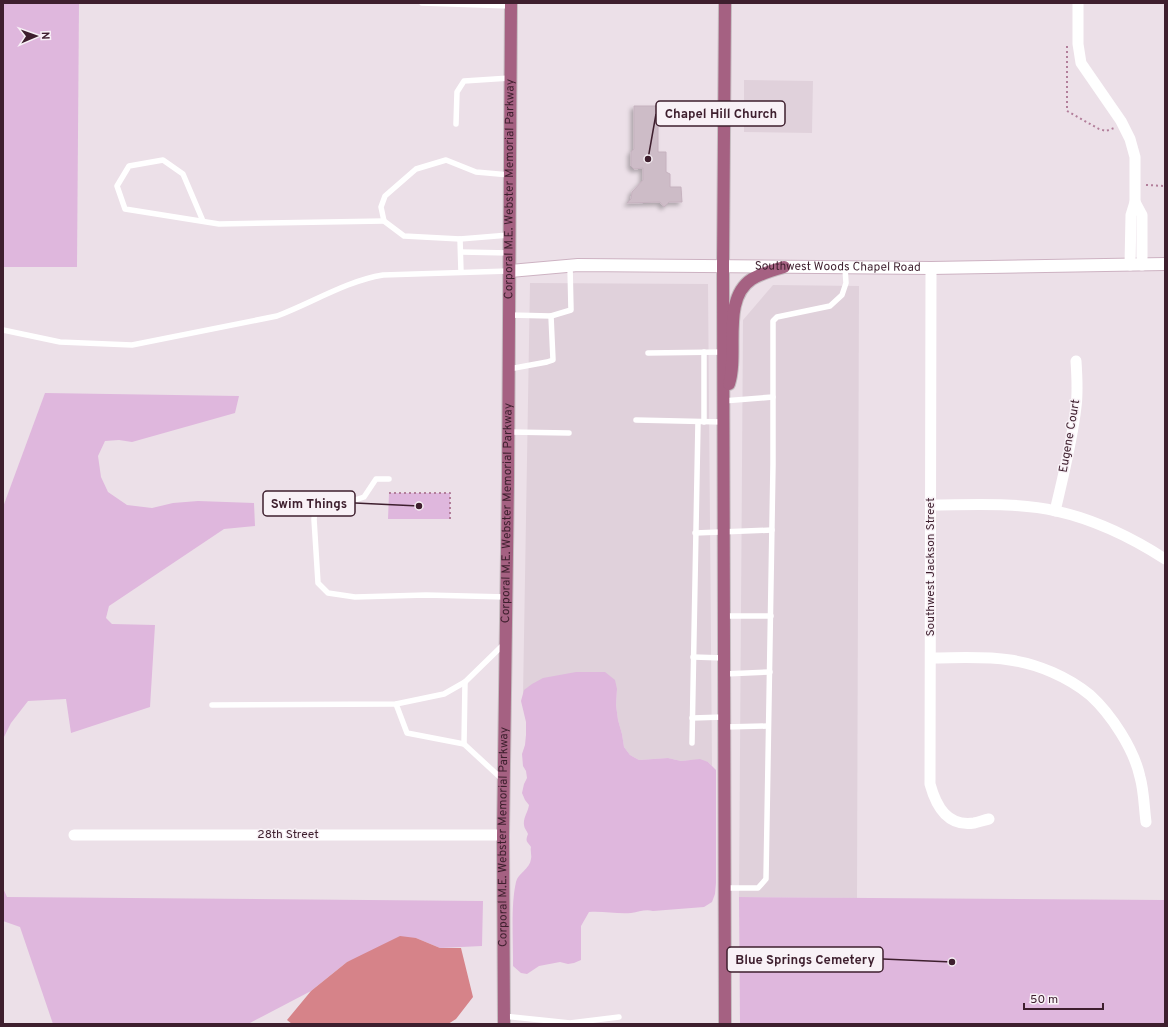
<svg xmlns="http://www.w3.org/2000/svg" width="1168" height="1027" font-family="Overpass,sans-serif">
<style>
.built{fill:#e0d1db}
.green{fill:#dfb7dd}
.water{fill:#d68389}
.building{fill:#cdbcc7;stroke:#c6b2bf;filter:url(#shadow)}
.lines{fill:none;stroke-linecap:round;stroke-linejoin:round}
.secondary-casing{stroke:#cdb2c2;stroke-width:14}
.primary-casing{stroke:#c5bcc0;stroke-width:14}
.path{stroke:#b27e9a;stroke-width:2;stroke-dasharray:2 3;stroke-linecap:butt}
.lane{stroke:#fff;stroke-width:5.5}
.street{stroke:#fff;stroke-width:11}
.secondary{stroke:#fff;stroke-width:12}
.primary{stroke:#a56182;stroke-width:12}
.labels{text-anchor:middle;dominant-baseline:central;stroke-width:3;stroke-linejoin:round;paint-order:stroke}
.street-label{font-size:12px;fill:#3e1f2e;stroke:#f8f1f6}
.leader{fill:none;stroke:#3e1f2e;stroke-width:1.5}
.callout-dot{fill:#3e1f2e;stroke:#f8f1f6;stroke-width:1.5}
.callout{fill:#f8f1f6;stroke:#3e1f2e;stroke-width:1.5}
.callout-label{font-size:13px;text-anchor:middle;font-weight:bold;fill:#3e1f2e}
</style>
<defs>
<filter id="shadow"><feDropShadow dx="-3" dy="3" stdDeviation="2" flood-color="#0004"/></filter>
</defs>
<rect width="100%" height="100%" fill="#ece0e8"/>
<g class="built">
<polygon points="744,80 813,81 812,133 744,132"/>
<polygon points="530,283 708,284 712,766 708,762 690,760 681,761 668,758 639,760 630,755 624,747 622,734 618,720 616,705 617,689 523,696"/>
<polygon points="773,285 859,286 857,898 739,897 743,320"/>
</g>
<g class="green">
<polygon points="3,3 79,3 77,267 3,267"/>
<polygon points="45,393 239,396 235,413 132,442 119,440 105,441 98,456 101,477 108,492 127,505 152,508 173,503 198,501 254,503 255,526 224,529 109,606 106,618 112,624 155,625 150,707 71,733 66,699 28,701 11,723 3,739 3,507"/>
<polygon points="389,493 450,493 450,519 388,519"/>
<path d="M 576,672 L 605,672 L 615,680 L 617,689 L 616,705 L 618,720 L 622,734 L 624,747 L 630,755 L 639,760 L 668,758 L 681,761 L 700,759 L 708,762 L 716,770 L 716,883 L 715,894 L 712,902 L 704,907 L 653,911 C 645,909 639,912 631,913 C 617,914 603,911 589,912 L 581,926 L 581,960 L 574,963 L 568,964 L 560,962 L 539,966 L 527,974 L 521,973 L 513,966 L 513,957 C 513,934 511,904 516,882 C 518,873 530,869 531,859 C 532,855 530,851 531,847 C 527,841 525,842 528,834 C 527,831 524,828 524,825 C 523,818 528,812 529,805 L 525,800 L 522,793 L 524,784 L 527,778 L 526,771 L 523,766 L 522,754 L 525,745 L 526,735 L 526,722 L 521,701 L 524,690 L 532,684 L 543,678 Z"/>
<polygon points="3,888 7,897 483,901 482,946 440,948 416,938 347,962 311,991 248,1024 53,1024 20,927 3,921"/>
<polygon points="739,897 1165,900 1165,1024 740,1024"/>
</g>
<polygon class="water" points="400,936 416,938 440,948 461,948 473,997 456,1019 448,1024 292,1024 287,1020 311,991 347,962"/>
<polygon class="building" points="634,106 658,106 658,152 666,152 666,172 670,174 670,187 681,187 682,202 669,202 664,207 660,202 627,203 631,199 632,192 643,180 643,168 634,169 631,166 631,152 634,149"/>
<g class="lines">
<defs>
<g id="secondary">
<path id="s1" d="M 510,271 L 578,265 L 931,268 L 1165,264"/>
</g>
<g id="primary">
<polyline points="725,3 723,267 725,1024"/>
<path d="M 729,384 C 739,353 721,299 752,279 C 762,273 773,270 784,267"/>
<path id="s2" d="M 504,1024 L 503,835 L 508,480 L 511,3"/>
</g>
</defs>
<use href="#secondary" class="secondary-casing"/>
<use href="#primary" class="primary-casing"/>
<g class="path">
<polyline points="1067,46 1067,111 1099,129 1106,131 1114,128"/>
<polyline points="1146,185 1165,186"/>
<polyline points="389,493 450,493 450,519"/>
</g>
<g class="lane">
<polyline points="422,3 511,6"/>
<path d="M 724,122 C 738,121 768,123 777,111"/>
<polyline points="456,124 457,92 464,81 510,78"/>
<polyline points="203,221 183,174 163,160 129,166 117,186 125,209 219,224 384,221"/>
<polyline points="509,235 460,239 404,236 384,221 381,207 385,196 416,169 446,160 476,172 510,175"/>
<polyline points="460,239 461,272"/>
<polyline points="461,252 510,253"/>
<polyline points="509,315 551,316 571,310 570,266"/>
<path d="M 3,330 L 60,342 L 132,345 L 277,316 C 312,303 346,281 383,275 L 509,271"/>
<polyline points="648,353 723,352"/>
<polyline points="509,369 547,362 553,360 551,316"/>
<polyline points="723,401 773,397"/>
<polyline points="636,420 723,422"/>
<polyline points="704,422 704,352"/>
<polyline points="509,432 569,433"/>
<polyline points="389,479 376,479 364,497 352,501 324,503 316,507 314,519 318,583 328,593 355,597 426,595 507,597"/>
<polyline points="695,533 772,530"/>
<polyline points="724,616 771,616"/>
<polyline points="693,657 724,658"/>
<polyline points="724,674 770,672"/>
<polyline points="396,704 407,733 464,744 503,780"/>
<polyline points="212,705 396,704 444,694 465,682 504,644"/>
<polyline points="692,718 724,717"/>
<polyline points="724,727 768,726"/>
<polyline points="692,743 698,422"/>
<polyline points="464,744 465,682"/>
<polyline points="725,888 758,888 766,879 773,464 773,321 777,317 830,306 842,295 846,283 845,268"/>
<polyline points="504,1016 570,1023 619,1017"/>
</g>
<g class="street">
<polyline points="1078,3 1078,44 1081,63 1121,121 1130,139 1135,157 1135,202 1131,215 1130,265"/>
<polyline points="1135,202 1142,215 1142,265"/>
<path d="M 931,268 L 930,784 C 936,806 947,827 974,823 C 979,822 984,820 989,819"/>
<path d="M 931,505 C 970,505 1018,502 1056,511 C 1096,520 1131,537 1165,559"/>
<path d="M 1055,511 C 1063,477 1072,442 1076,407 C 1078,392 1077,376 1076,361"/>
<path d="M 931,658 C 957,658 984,656 1010,660 C 1038,664 1068,677 1090,695 C 1111,714 1134,749 1140,777 C 1144,791 1144,807 1146,822"/>
<polyline points="74,835 503,835"/>
</g>
<use href="#secondary" class="secondary"/>
<use href="#primary" class="primary"/>
</g>
<g class="labels">
<g class="street-label">
<text stroke="none"><textPath href="#s2" startOffset="835">Corporal M.E. Webster Memorial Parkway</textPath></text>
<text stroke="none"><textPath href="#s1" startOffset="328">Southwest Woods Chapel Road</textPath></text>
<text transform="translate(1070 436) rotate(-80)">Eugene Court</text>
<text stroke="none"><textPath href="#s2" startOffset="511">Corporal M.E. Webster Memorial Parkway</textPath></text>
<text transform="translate(931 567) rotate(-90)">Southwest Jackson Street</text>
<text x="288" y="835">28th Street</text>
<text stroke="none"><textPath href="#s2" startOffset="187">Corporal M.E. Webster Memorial Parkway</textPath></text>
</g>
</g>
<path class="leader" d="M648 159L656 114M419 506L355 503M952 962L883 959"/>
<g class="callout-dot">
<circle cx="648" cy="159" r="4"/>
<circle cx="419" cy="506" r="4"/>
<circle cx="952" cy="962" r="4"/>
</g>
<g class="callout">
<rect x="656" y="101" width="129" height="25" rx="4"/>
<rect x="263" y="491" width="92" height="25" rx="4"/>
<rect x="727" y="947" width="156" height="25" rx="4"/>
</g>
<g class="callout-label">
<text x="721" y="118">Chapel Hill Church</text>
<text x="309" y="508">Swim Things</text>
<text x="805" y="964">Blue Springs Cemetery</text>
</g>
<rect width="1168" height="1027" fill="none" stroke="#3e1f2e" stroke-width="8"/>
<g transform="translate(36 36) rotate(88)" stroke="#f8f1f6" stroke-width="3" paint-order="stroke">
<path d="M0-3L7 15L0 10L-7 15Z" fill="#3e1f2e"/>
<text y="-6" font-size="11" font-weight="bold" text-anchor="middle" fill="#3e1f2e">N</text>
</g>
<path d="M1024 1003v6h79v-6" fill="none" stroke="#3e1f2e" stroke-width="2"/>
<text x="1030" y="1003" font-size="12" fill="#3e1f2e" stroke="#f8f1f6" stroke-width="3" paint-order="stroke">50 m</text>
</svg>
